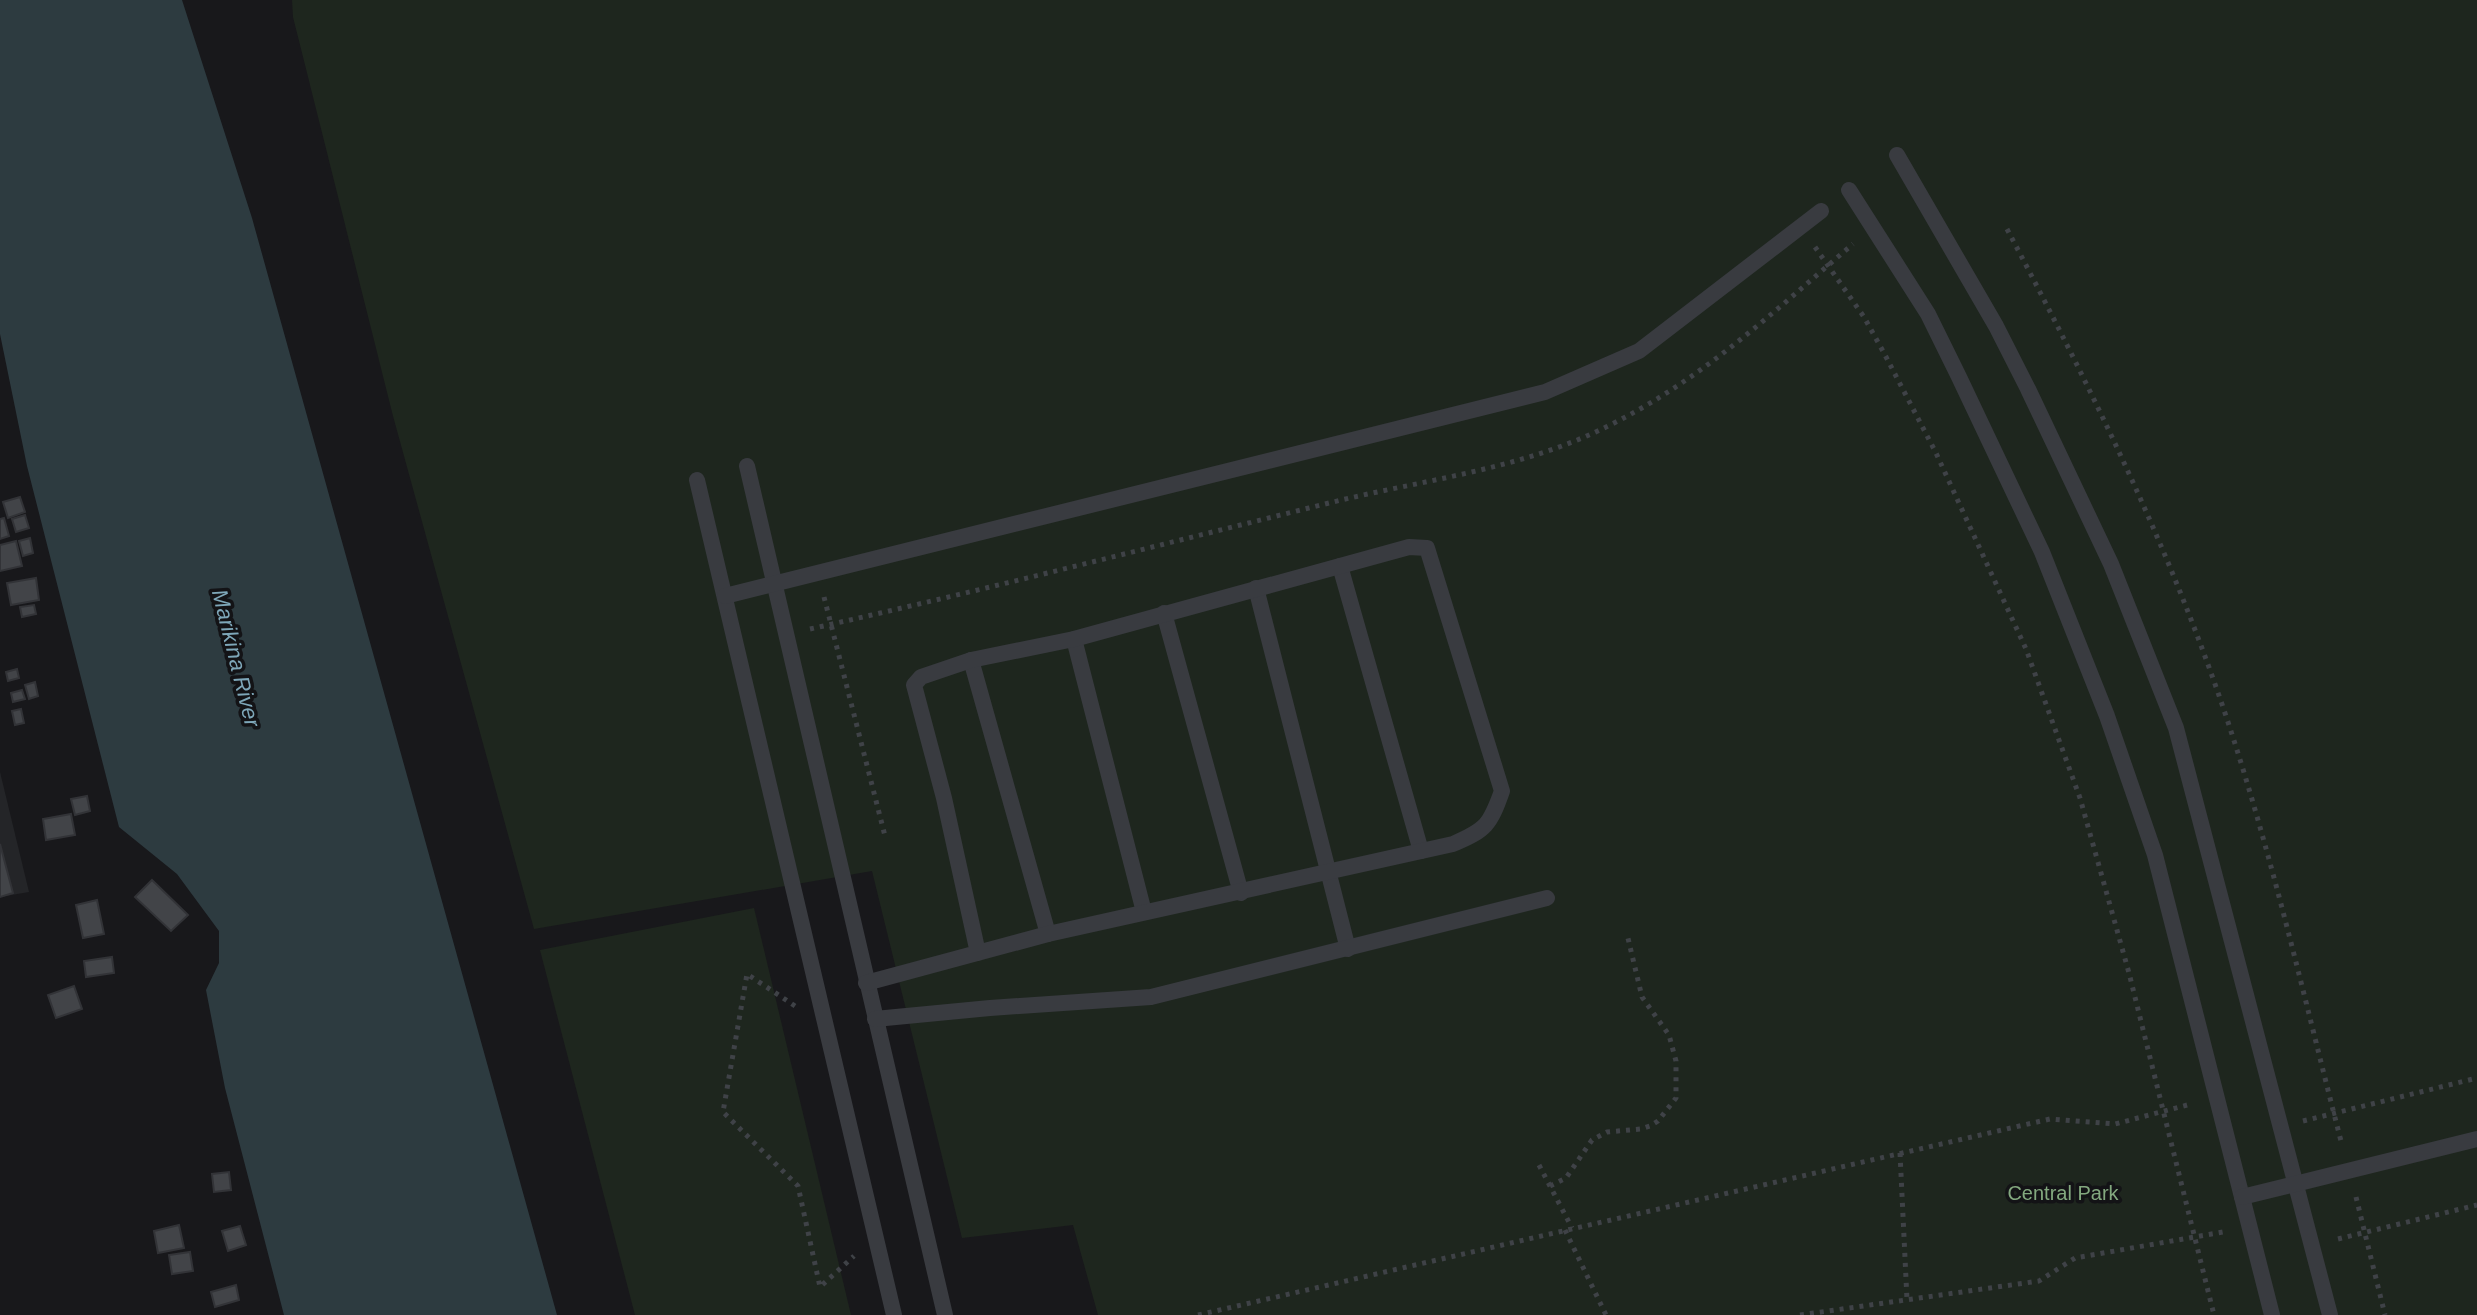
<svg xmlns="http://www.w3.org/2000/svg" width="2477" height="1315" font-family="Arial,sans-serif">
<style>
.built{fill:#242528}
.green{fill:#1e261e}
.water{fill:#2d3b40}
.building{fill:#424448;stroke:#323337;stroke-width:2}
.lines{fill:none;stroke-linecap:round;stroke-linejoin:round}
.path{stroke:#3f4247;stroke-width:5;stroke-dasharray:4 6;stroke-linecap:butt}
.lane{stroke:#393b40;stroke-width:16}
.labels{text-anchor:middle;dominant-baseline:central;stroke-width:7;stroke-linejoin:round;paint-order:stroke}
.park-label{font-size:20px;fill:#83a87f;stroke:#131316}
.water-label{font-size:22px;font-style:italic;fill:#7ea7b9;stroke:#131316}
</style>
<rect width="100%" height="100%" fill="#18181b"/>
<polygon class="built" points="0,772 29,892 0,897"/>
<g class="green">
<polygon points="292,0 2477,0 2477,1315 1098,1315 1073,1225 962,1238 872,871 534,929 393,416 293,17"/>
<polygon points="754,908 851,1315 635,1315 540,950"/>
</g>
<polygon class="water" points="0,0 182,0 252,218 557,1315 284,1315 225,1088 206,990 219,963 219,931 177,874 119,827 27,466 0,334"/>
<g class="building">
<polygon points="20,497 25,512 8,518 3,502"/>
<polygon points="25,515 29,528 16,532 12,519"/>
<polygon points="4,518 9,536 0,539 0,519"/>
<polygon points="30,538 33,553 23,556 19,541"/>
<polygon points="16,541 22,566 0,571 0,545"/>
<polygon points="36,578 39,600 11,605 7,583"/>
<polygon points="34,605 36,614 22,617 20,607"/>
<polygon points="17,669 19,678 8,681 6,672"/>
<polygon points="35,682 38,696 29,699 25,685"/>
<polygon points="22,690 25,699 13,702 11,693"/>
<polygon points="21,709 24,723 15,725 12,711"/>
<polygon points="87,796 90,811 75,815 71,799"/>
<polygon points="71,814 75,835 46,840 43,819"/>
<polygon points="0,844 13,893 0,897"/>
<polygon points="152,880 188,915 171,931 135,897"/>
<polygon points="97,900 104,934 83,938 76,905"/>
<polygon points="112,957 114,973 86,977 84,961"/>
<polygon points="74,986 82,1009 56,1018 48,995"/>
<polygon points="229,1172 231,1190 214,1192 212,1174"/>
<polygon points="179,1225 184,1248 158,1253 154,1231"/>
<polygon points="240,1226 246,1245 228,1251 222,1231"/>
<polygon points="190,1252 193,1271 172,1274 169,1255"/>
<polygon points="236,1285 239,1300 215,1307 211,1292"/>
</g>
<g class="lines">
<g class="path">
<path d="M 2007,229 C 2091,388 2170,548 2227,719 C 2273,858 2305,1002 2342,1145"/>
<polyline points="1815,247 1864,317 1884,353 1936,453 2026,649 2080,798 2129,973 2214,1315"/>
<polyline points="824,597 885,836"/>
<path d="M 810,629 C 985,590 1159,545 1333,502 C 1423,480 1522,469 1606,427 C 1702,380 1772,313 1853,244"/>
<polyline points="795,1006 747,974 723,1112 798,1186 820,1287 854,1256"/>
<polyline points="2303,1121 2477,1078"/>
<polyline points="1900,1153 1907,1300"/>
<polyline points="1539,1165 1572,1228"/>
<polyline points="1550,1186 1566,1178 1592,1140 1607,1132 1641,1129 1650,1126 1658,1121 1676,1098 1676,1061 1669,1035 1642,997 1627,934"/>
<polyline points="2356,1197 2385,1315"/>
<polyline points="1565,1230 1606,1315"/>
<polyline points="2338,1239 2477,1205"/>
<polyline points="1198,1315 2050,1119 2115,1124 2191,1104"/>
<polyline points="1800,1315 2039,1281 2075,1258 2223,1232"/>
</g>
<g class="lane">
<polyline points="1897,155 1996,326 2028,389 2111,564 2176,728 2330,1315"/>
<polyline points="1849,190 1928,314 1959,377 2042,552 2107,716 2155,855 2272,1315"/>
<polyline points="747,466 945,1315"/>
<polyline points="697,480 894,1315"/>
<polyline points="1340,566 1421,851"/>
<polyline points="1256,588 1348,949"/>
<polyline points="725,596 1545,392 1639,351 1821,211"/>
<polyline points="1164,613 1241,893"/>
<polyline points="1074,639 1144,912"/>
<polyline points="971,660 1048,934"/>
<path d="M 866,983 L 1048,934 L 1453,844 C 1486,830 1490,825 1502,791 L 1427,548 L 1409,547 L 1074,639 L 971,660 L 921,677 L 914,685 L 944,798 L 978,953"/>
<polyline points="875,1019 990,1008 1151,997 1547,898"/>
<polyline points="2242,1197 2477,1139"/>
</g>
</g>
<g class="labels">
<g class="park-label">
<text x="2063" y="1193">Central Park</text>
</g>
<g class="water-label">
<text transform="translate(236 658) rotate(76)">Marikina River</text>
</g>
</g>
</svg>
